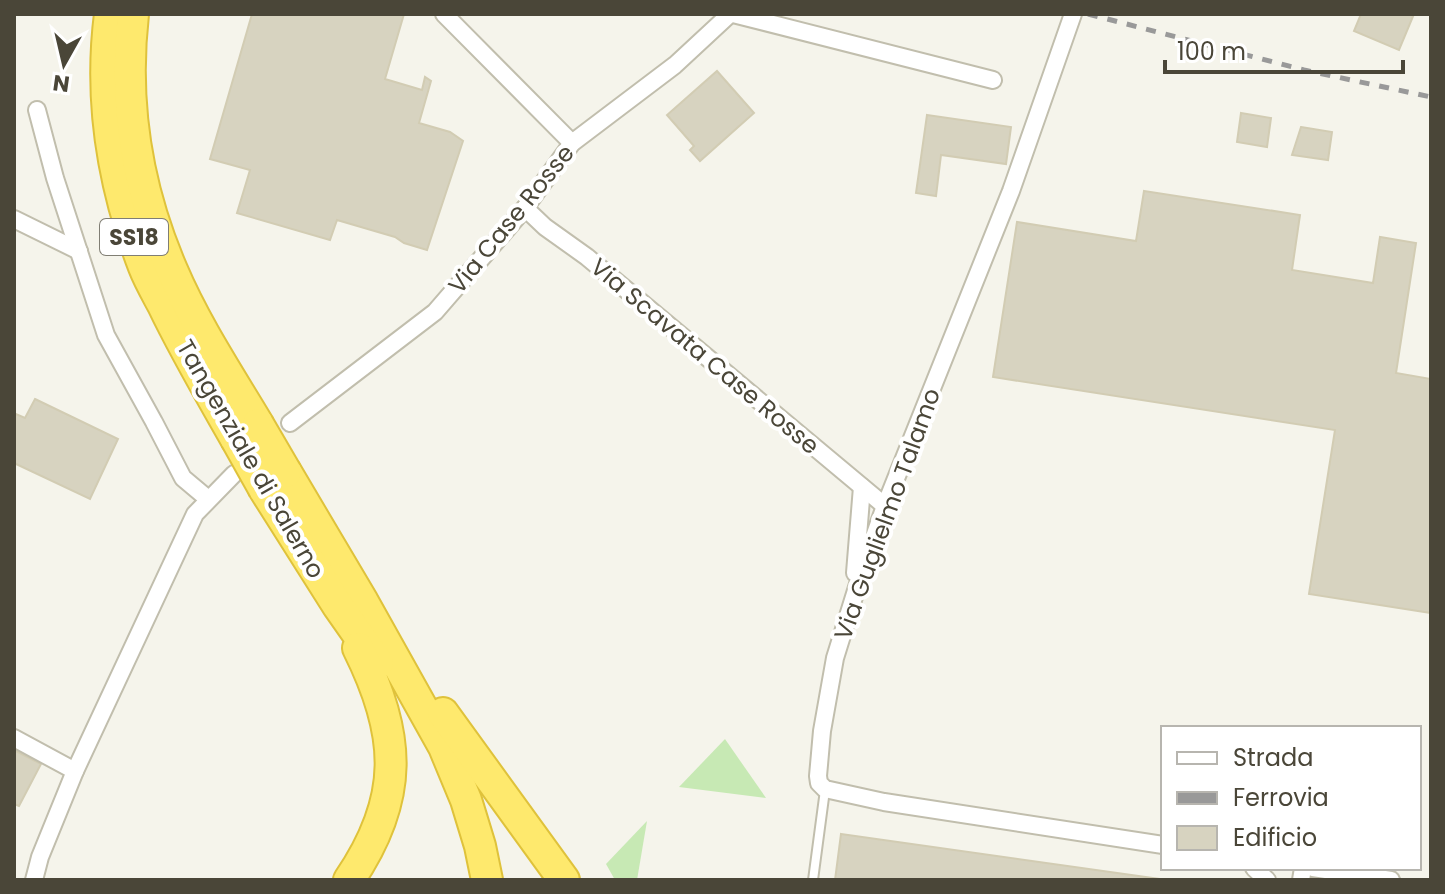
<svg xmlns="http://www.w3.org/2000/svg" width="1445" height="894" font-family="Poppins,sans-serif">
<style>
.green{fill:#c7e9b4}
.building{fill:#d7d3c0;stroke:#d2ccb3;stroke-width:2}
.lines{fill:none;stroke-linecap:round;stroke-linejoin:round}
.lane-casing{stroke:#c1bead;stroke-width:12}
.street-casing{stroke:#c1bead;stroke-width:20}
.highway-casing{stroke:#dfc23b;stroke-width:34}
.lane{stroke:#fff;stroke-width:8}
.street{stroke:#fff;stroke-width:16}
.highway{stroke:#fee96d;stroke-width:30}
.rail{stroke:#999;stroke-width:5;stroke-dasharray:10 10;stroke-linecap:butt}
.highway-bridge-casing{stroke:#dfc23b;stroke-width:34;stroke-linecap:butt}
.highway-bridge{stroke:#fee96d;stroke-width:30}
.labels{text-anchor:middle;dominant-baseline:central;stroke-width:8;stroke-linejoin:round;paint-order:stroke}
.shield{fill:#fff;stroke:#807e74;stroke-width:2}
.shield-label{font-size:22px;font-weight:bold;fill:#4a4638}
.street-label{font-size:24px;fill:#4a4638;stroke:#fff}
</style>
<rect width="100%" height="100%" fill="#f5f4eb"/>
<g class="green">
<polygon points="725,739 766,798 679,787"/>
<polygon points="647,821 637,880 615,880 606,864"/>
</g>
<g class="building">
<polygon points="252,14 404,14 385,79 422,90 425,77 431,81 419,123 450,132 463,141 427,250 404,243 395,237 337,220 330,240 237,213 250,170 210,159"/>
<polygon points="1361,14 1414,14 1399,50 1354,31"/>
<polygon points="717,71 754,113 700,161 690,150 694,146 667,115"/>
<polygon points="1241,113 1271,118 1267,147 1237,142"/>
<polygon points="927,115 1011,127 1006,164 941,155 936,196 916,193"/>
<polygon points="1301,127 1332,132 1328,160 1292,155"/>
<polygon points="1144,191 1300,215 1292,270 1373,283 1380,237 1416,243 1396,373 1431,379 1431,613 1309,594 1335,430 993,377 1017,222 1136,241"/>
<polygon points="35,399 118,439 90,499 14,463 14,418 16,414 25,418"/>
<polygon points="14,750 41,764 19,806 14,804"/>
<polygon points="841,834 1167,880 835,880"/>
</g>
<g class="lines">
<defs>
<polyline id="lane" points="813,880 825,790"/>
<g id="street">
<polyline points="444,14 572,143"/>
<polyline points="733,14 993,80"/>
<polyline points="1073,14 1011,191 885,506 863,568 835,658 822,731 818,776 819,783 825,789 884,802 1163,845"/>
<polyline points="37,110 55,178 106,335 154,422 183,478 208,499"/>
<polyline points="525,208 545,227 587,257 885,506"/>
<polyline points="14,219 79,251"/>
<polyline points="290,423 435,312 525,208 572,143 675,65 730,14"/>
<polyline points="855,573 862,487"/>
<polyline points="14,738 75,771"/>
<polyline points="1254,868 1267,880"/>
<polyline points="1313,868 1391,880"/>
<polyline points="34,880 40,857 75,771 195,514 234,474"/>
<polyline points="1301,880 1303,868"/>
</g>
<g id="highway">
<path d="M 110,14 C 99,100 113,186 144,267 C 149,280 156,292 163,305 C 185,351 211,395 236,439"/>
<path d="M 133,14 C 123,102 137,189 172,270 C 195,324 228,374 258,424"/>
<polyline points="286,472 363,602 444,747 466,800 480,846 487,880"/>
<polyline points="264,489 338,606 378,663"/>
<polyline points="443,713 564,880"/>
<path d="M 349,880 C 405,798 401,734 358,648"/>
</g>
</defs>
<use href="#lane" class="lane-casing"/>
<use href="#street" class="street-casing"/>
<use href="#highway" class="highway-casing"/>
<use href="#lane" class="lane"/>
<use href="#street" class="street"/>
<use href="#highway" class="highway"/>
<polyline class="rail" points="1088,14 1304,70 1431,97"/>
<defs>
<g id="highway-bridge">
<polyline points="258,424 286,472"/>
<polyline points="236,439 264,489"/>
</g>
</defs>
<use href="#highway-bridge" class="highway-bridge-casing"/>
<use href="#highway-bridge" class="highway-bridge"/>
</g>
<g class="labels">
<rect class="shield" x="100" y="219" width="68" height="36" rx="6"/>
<g class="shield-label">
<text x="134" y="237">SS18</text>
</g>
<g class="street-label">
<text transform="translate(511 219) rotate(-51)">Via Case Rosse</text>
<text transform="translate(705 356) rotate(40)">Via Scavata Case Rosse</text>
<text transform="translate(251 459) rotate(60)">Tangenziale di Salerno</text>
<text transform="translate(887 514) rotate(-70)">Via Guglielmo Talamo</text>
</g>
</g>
<rect width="1445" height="894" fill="none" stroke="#4a4638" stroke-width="32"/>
<rect x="1161" y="726" width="260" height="144" fill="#ffffff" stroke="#b7b5af" stroke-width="2"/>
<rect x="1177" y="752" width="40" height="12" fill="#ffffff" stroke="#b7b5af" stroke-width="2"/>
<text x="1233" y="766" font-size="24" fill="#4a4638">Strada</text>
<rect x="1177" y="792" width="40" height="12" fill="#999999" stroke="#b7b5af" stroke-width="2"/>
<text x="1233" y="806" font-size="24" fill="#4a4638">Ferrovia</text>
<rect x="1177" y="826" width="40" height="24" fill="#d7d3c0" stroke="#b7b5af" stroke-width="2"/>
<text x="1233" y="846" font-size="24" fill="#4a4638">Edificio</text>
<g transform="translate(64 64) rotate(188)" stroke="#ffffff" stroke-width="6" paint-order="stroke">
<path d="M0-6L14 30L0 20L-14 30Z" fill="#4a4638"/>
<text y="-12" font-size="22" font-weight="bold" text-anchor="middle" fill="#4a4638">N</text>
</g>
<path d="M1165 60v12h238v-12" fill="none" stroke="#4a4638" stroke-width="4"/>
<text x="1177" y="60" font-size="24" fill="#4a4638" stroke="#ffffff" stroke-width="6" paint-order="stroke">100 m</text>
</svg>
